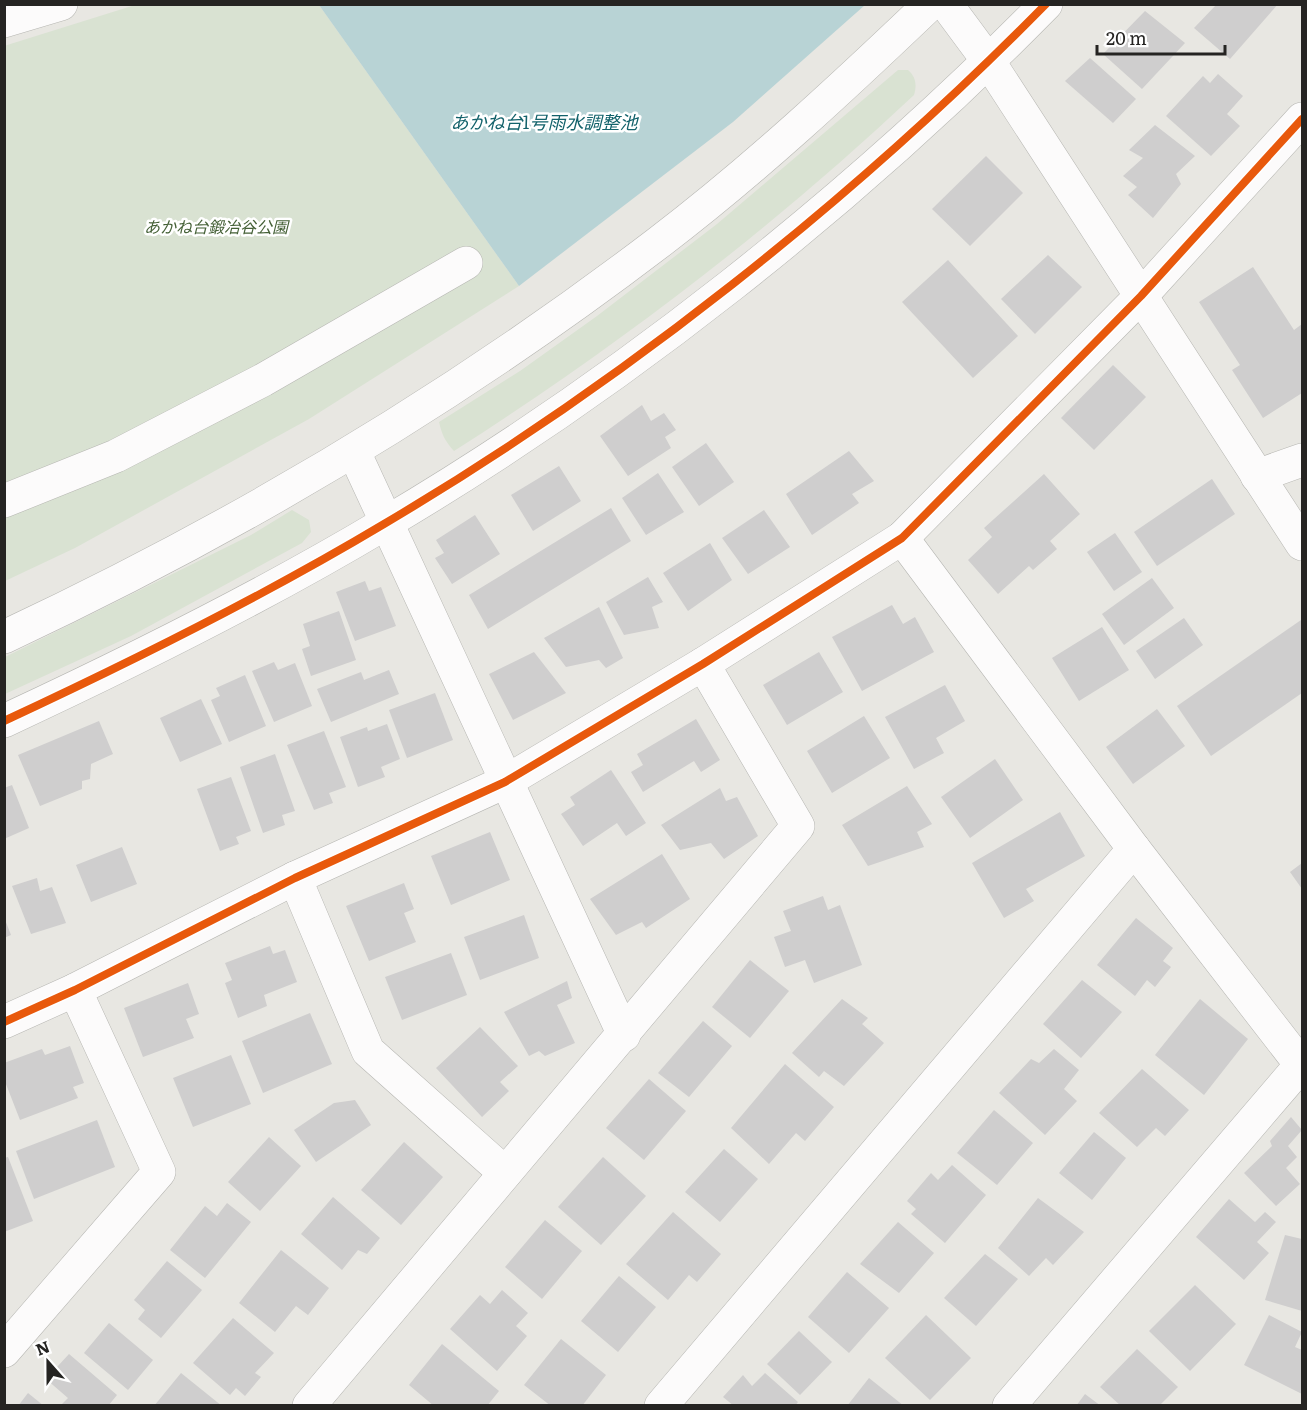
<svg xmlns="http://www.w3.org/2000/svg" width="1307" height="1410" font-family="Literata,'Noto Sans JP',serif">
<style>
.green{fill:#d9e2d2}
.water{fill:#b8d3d5}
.building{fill:#cfcece}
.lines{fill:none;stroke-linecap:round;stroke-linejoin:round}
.minor-casing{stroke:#b6b6b2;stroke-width:34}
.minor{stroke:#fcfbfb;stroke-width:33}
.cycleway-casing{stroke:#fff;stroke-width:11}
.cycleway{stroke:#e8590c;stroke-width:8}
.labels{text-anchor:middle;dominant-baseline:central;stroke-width:5;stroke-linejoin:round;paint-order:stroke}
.park-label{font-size:16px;font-style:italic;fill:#456137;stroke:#fff}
.water-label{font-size:18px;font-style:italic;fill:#13626b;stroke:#fff}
</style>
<rect width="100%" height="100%" fill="#e8e7e2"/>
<g class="green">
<polygon points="135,5 319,5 519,286 309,419 75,548 5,581 4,46"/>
<path d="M 898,70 L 908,70 C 916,77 917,85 914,95 C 773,228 617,347 454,451 C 445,441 442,435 439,422 L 520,371 L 597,316 L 717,224 Z"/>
<polygon points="292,510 309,520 311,532 302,543 131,636 5,694 5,657 251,535"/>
</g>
<polygon class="water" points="319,5 865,5 733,122 519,286"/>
<g class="building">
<polygon points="1217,4 1278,4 1230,59 1194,28"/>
<polygon points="1145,11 1185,43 1142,89 1103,54"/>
<polygon points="1090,58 1136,99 1113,123 1065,81"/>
<polygon points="1218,74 1243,96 1227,114 1240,126 1211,156 1166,116 1203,76 1210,83"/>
<polygon points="1155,125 1195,156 1176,174 1181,184 1153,218 1128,195 1137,187 1123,176 1143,158 1129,150"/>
<polygon points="986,156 1023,193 970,246 932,209"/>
<polygon points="1048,255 1082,287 1035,334 1001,299"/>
<polygon points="948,260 1018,336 973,378 902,302"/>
<polygon points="1253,267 1294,330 1302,324 1302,393 1263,418 1232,370 1240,365 1199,302"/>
<polygon points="1113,365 1146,397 1094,450 1061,418"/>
<polygon points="642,405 651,421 664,413 676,430 665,437 671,448 628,476 600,436"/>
<polygon points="706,443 734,482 699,506 672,467"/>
<polygon points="849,451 874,481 852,494 859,503 812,535 786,494"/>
<polygon points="559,466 581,501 533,531 511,495"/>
<polygon points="658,473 684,512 646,535 622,498"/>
<polygon points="1044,474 1080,514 1050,541 1057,549 1033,570 1029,566 998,594 968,560 992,537 984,528"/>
<polygon points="1212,479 1235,514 1157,566 1134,532"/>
<polygon points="611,508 631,541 488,629 469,595"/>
<polygon points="764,510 790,547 748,574 722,538"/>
<polygon points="475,515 500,554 452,584 435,558 444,553 436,540"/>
<polygon points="1115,533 1142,572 1114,591 1087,552"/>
<polygon points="710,543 732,580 688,611 663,573"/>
<polygon points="648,577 663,602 652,607 659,628 624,635 606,602"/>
<polygon points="1152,578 1174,608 1124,645 1102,614"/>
<polygon points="365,581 369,591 381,587 396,626 355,641 336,592"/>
<polygon points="892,605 903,624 915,617 934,652 862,691 832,637"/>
<polygon points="599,607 623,658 606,668 599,660 566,667 544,638"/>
<polygon points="339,611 356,660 311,676 302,649 310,646 303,624"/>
<polygon points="1184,618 1203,645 1155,679 1136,651"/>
<polygon points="1301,620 1302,693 1211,756 1177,706"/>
<polygon points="1102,627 1129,670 1079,701 1052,658"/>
<polygon points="534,652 566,693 513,720 489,674"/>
<polygon points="819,652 843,692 787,725 763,685"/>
<polygon points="274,662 278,670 295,663 312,706 274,722 252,671"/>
<polygon points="389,670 399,694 331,722 317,689 361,672 364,680"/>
<polygon points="245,675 266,726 229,742 211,700 220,696 216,688"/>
<polygon points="945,685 965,721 936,738 944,753 914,769 885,717"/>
<polygon points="435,693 453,740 407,758 389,710"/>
<polygon points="201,699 222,744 180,762 160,718"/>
<polygon points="1157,709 1185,746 1133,784 1106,747"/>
<polygon points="864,716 890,758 832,793 807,751"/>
<polygon points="696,719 720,760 701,772 694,761 643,792 631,772 643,765 637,754"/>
<polygon points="99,721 113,754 91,764 90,779 82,781 82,789 40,806 18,755"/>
<polygon points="387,724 400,759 381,767 385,777 358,787 340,737 367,727 368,731"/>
<polygon points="324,731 346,787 329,793 333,803 314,810 287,745"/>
<polygon points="275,754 295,811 282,815 285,825 263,833 240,767"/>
<polygon points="995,759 1023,800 970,838 941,797"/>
<polygon points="611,770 646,823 626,836 617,823 583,846 561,814 575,805 570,797"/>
<polygon points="231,777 251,831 236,837 239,844 220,851 197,789"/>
<polygon points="12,785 29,828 4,839 4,788"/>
<polygon points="907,786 932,824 917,832 924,847 868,866 842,825"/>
<polygon points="720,788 726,801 737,797 758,836 724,859 711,843 680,850 661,825"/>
<polygon points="1060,812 1085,856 1026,889 1034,901 1004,918 972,863"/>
<polygon points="490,832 510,880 451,905 431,856"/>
<polygon points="122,847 137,884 91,902 76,865"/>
<polygon points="662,854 690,899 646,928 642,922 616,935 590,899"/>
<polygon points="1302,863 1302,889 1290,872"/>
<polygon points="37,878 40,891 52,887 66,923 31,934 12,886"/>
<polygon points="404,883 414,909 404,913 416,942 369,961 346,906"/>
<polygon points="823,896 828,910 840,905 862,965 814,983 805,960 785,967 774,937 791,931 783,911"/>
<polygon points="524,915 539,958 480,980 464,937"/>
<polygon points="4,917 11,935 4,938"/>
<polygon points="1136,918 1173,948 1163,961 1171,967 1155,987 1147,980 1135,996 1097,965"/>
<polygon points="270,946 273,954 285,950 297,982 264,995 267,1006 238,1018 225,983 232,980 225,963"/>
<polygon points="451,953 467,995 402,1020 385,977"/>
<polygon points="750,960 789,991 750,1038 712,1007"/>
<polygon points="1082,980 1122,1012 1081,1058 1043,1024"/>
<polygon points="567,981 572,998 557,1005 575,1043 545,1056 539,1051 529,1056 504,1012"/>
<polygon points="188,983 199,1014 186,1019 194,1038 143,1057 124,1008"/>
<polygon points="842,999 868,1018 862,1024 884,1043 844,1086 824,1071 819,1077 792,1053"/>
<polygon points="1200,999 1248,1039 1204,1095 1155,1055"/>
<polygon points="310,1013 332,1064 263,1093 242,1041"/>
<polygon points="703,1021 732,1046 689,1097 658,1073"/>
<polygon points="480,1027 518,1066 500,1082 509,1091 482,1117 436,1068"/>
<polygon points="70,1046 84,1083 73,1087 78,1098 20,1120 4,1079 4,1063 42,1049 45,1055"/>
<polygon points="1054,1049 1079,1070 1064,1089 1077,1101 1045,1135 999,1093 1031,1059 1039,1063"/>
<polygon points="231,1055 251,1104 193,1127 173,1078"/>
<polygon points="785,1064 834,1107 805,1141 796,1133 769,1164 731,1128"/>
<polygon points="1142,1069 1189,1110 1165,1136 1156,1128 1137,1147 1099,1113"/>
<polygon points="649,1079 686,1111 644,1160 606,1128"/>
<polygon points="355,1100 371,1125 316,1162 294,1130 334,1103"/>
<polygon points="994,1110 1033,1143 997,1185 957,1153"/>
<polygon points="1291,1117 1302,1130 1288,1146 1297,1157 1286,1168 1300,1184 1276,1206 1244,1173 1272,1146 1270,1141"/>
<polygon points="97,1120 115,1167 34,1199 16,1151"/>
<polygon points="1094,1132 1126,1158 1092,1200 1059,1173"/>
<polygon points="269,1137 301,1166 260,1211 228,1182"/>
<polygon points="404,1142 443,1177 401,1225 361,1190"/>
<polygon points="724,1149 758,1179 720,1222 685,1192"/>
<polygon points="8,1157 33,1221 4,1232 4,1158"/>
<polygon points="603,1157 646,1196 601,1245 558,1207"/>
<polygon points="952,1165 986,1195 945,1243 911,1214 916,1209 907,1201 931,1173 938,1180"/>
<polygon points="333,1197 380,1238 367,1254 358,1250 342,1270 301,1234"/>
<polygon points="1038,1198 1084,1232 1053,1265 1046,1258 1029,1276 998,1248"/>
<polygon points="1229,1199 1255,1222 1265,1212 1276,1222 1257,1242 1269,1253 1244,1280 1196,1237"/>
<polygon points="227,1203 251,1222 205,1278 170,1250 205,1206 217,1216"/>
<polygon points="673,1212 721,1254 697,1282 689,1275 668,1300 626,1264"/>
<polygon points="545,1220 582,1251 542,1299 505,1267"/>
<polygon points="898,1222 934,1253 899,1293 860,1264"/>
<polygon points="1285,1235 1302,1239 1302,1311 1265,1300"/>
<polygon points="281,1250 329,1288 308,1315 296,1306 275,1332 239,1303"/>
<polygon points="985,1254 1018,1279 976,1326 944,1298"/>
<polygon points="167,1261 202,1290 161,1338 138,1319 145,1310 134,1300"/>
<polygon points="847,1272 889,1308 849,1353 808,1317"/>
<polygon points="619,1276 656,1307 618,1352 581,1321"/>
<polygon points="1195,1285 1236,1324 1190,1371 1149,1331"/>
<polygon points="502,1290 528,1313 516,1326 527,1336 497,1371 450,1329 480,1295 490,1304"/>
<polygon points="926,1315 971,1358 930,1400 885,1358"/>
<polygon points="1269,1315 1302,1332 1295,1347 1302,1350 1302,1394 1244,1365"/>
<polygon points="233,1318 274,1353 255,1373 261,1377 245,1396 236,1388 230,1395 193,1363"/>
<polygon points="109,1323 153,1360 128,1390 84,1353"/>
<polygon points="799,1331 832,1362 800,1395 767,1364"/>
<polygon points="561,1339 606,1375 582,1406 551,1406 524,1385"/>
<polygon points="442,1344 499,1391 487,1406 434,1406 409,1385"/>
<polygon points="1137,1349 1178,1387 1159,1406 1121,1406 1100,1387"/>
<polygon points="69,1354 117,1395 108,1406 62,1404 68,1398 46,1379"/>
<polygon points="181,1373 222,1406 154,1406"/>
<polygon points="765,1373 798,1402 795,1406 734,1406 723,1397 743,1375 752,1386"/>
<polygon points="869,1378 904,1406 847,1406"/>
<polygon points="28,1393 44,1406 18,1406"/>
<polygon points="1085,1394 1101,1406 1076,1406"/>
</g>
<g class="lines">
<defs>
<g id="minor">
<polyline points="946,4 989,62 1302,544"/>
<polyline points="4,21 61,4"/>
<polyline points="354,452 624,1035"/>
<polyline points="1257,476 1302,460"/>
<polyline points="4,501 116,456 263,380 466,263"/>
<polyline points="902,538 1134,849 1302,1066"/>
<path d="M 4,637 C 235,529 455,398 658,243 C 754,170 843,87 930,4"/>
<path d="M 4,721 C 133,661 262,597 384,524 C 621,384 853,200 1046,4"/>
<polyline points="295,878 368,1051 505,1173"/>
<polyline points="4,1022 75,990 295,878 505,782 703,664 902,538 1141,296 1302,119"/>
<polyline points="4,1351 159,1172 75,990"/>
<polyline points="309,1406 798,826 703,664"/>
<polyline points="661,1406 1134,849"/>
<polyline points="1009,1406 1301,1065"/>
</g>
</defs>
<use href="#minor" class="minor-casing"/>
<use href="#minor" class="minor"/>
<defs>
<g id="cycleway">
<path d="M 4,721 C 133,661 262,597 384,524 C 621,384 853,200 1046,4"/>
<polyline points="4,1022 75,990 295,878 505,782 703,664 902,538 1141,296 1302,119"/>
</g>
</defs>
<use href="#cycleway" class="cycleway-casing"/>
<use href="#cycleway" class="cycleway"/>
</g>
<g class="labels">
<g class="park-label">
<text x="216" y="226">あかね台鍛冶谷公園</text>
</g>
<g class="water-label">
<text x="544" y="121">あかね台1号雨水調整池</text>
</g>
</g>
<rect width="1307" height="1410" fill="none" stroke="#252422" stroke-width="12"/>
<g transform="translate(48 1362) rotate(339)" stroke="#ffffff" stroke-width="4.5" paint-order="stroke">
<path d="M0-4.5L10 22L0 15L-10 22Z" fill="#252422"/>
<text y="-9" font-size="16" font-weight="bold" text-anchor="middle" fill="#252422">N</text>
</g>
<path d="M1097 45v9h128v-9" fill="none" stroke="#252422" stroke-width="3"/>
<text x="1106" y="45" font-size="18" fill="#252422" stroke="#ffffff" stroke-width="4.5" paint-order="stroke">20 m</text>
</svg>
